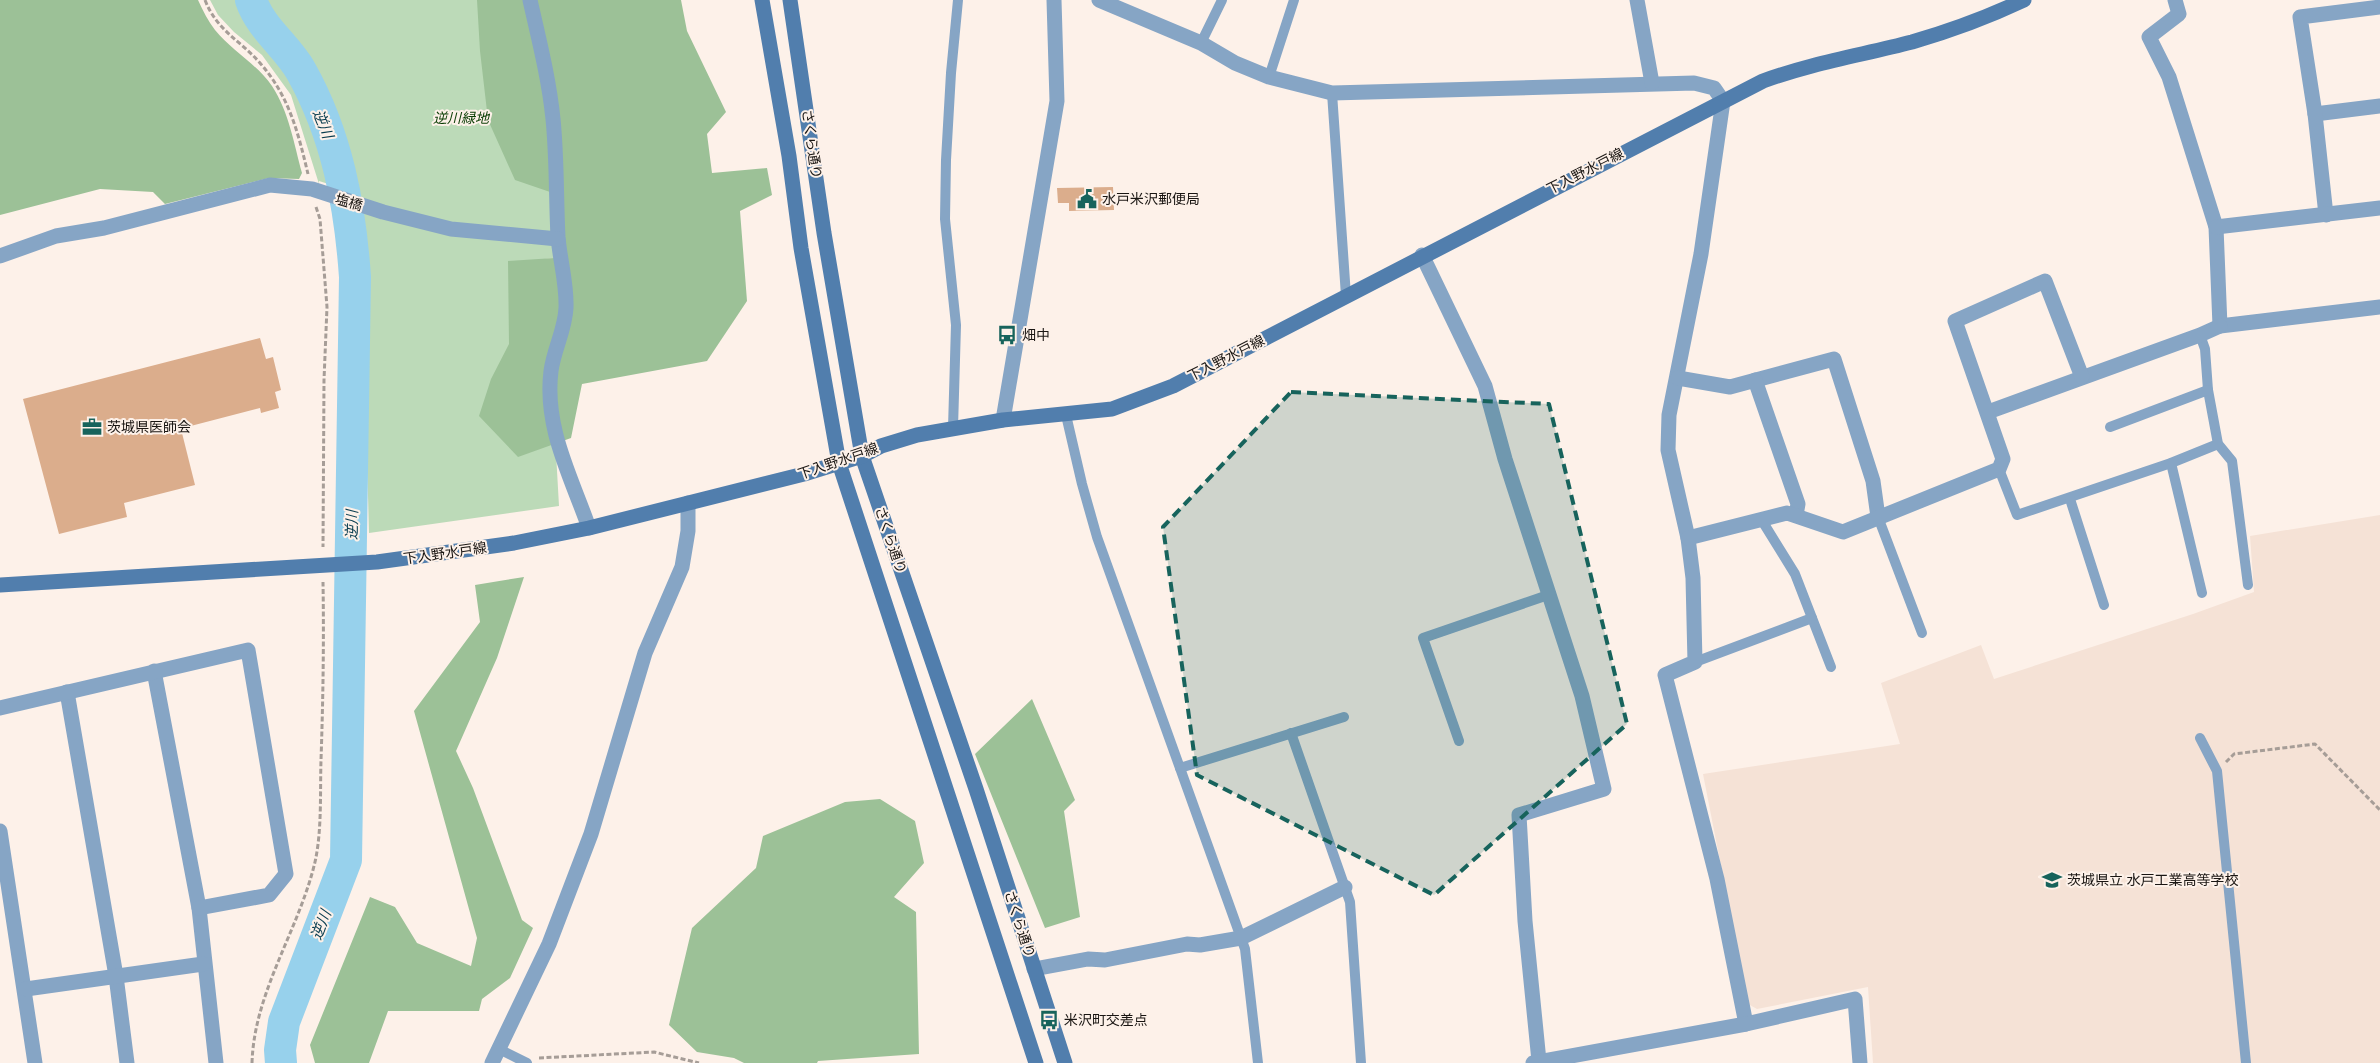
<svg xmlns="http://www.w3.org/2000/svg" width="2380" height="1063" font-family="'Roboto Serif','Noto Sans JP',serif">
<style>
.built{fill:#f5e2d6}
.green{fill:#bcdab8}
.forest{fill:#9cc197}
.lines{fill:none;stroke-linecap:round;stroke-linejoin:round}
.river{stroke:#97d1ec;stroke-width:32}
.building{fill:#dbad8c}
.path{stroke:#a69d97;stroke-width:3;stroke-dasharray:5 2.5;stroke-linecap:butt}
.lane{stroke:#86a5c5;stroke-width:10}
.street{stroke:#86a5c5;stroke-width:15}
.secondary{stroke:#517ead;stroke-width:15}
.marked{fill:#17635c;fill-opacity:0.2;stroke:#17635c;stroke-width:4;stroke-dasharray:10 6;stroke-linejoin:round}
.labels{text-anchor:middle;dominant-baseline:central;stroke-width:4;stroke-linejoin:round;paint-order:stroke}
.park-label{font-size:14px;font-style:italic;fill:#093d03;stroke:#fdf1e9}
.street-label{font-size:14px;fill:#191512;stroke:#fdf1e9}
.poi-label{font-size:14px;fill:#191512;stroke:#fdf1e9;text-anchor:start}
.water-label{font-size:15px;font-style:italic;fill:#083c4f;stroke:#fdf1e9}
</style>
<rect width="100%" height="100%" fill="#fdf1e9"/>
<polygon class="built" points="2380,515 2380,1063 1873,1063 1868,987 1757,1009 1748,1004 1703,774 1900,744 1881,683 1981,645 1994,679 2193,614 2254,592 2250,536"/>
<polygon class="green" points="210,0 651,0 554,258 545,259 559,506 369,533 360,194 319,181 319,184 291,95 262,55 234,32 218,15"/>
<g class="forest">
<path d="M 0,0 L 198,0 C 203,11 208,21 215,30 C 232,51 257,64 272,86 C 289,112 294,144 302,173 L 299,179 L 269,178 L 165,204 L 153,192 L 100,189 L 0,215 Z"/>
<polygon points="477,0 681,0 687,31 726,112 707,134 712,173 767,168 772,195 740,211 747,301 707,361 582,384 571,438 518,457 479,416 491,379 509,344 508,261 554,258 553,193 515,180 488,120 480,51"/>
<polygon points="524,577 497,658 456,751 473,788 522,920 533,928 510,978 482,999 479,1011 388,1011 369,1063 315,1063 310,1045 370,897 395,907 417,943 471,966 477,938 414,711 480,622 475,585"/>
<polygon points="1032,699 1075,800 1064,811 1080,917 1045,928 975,754"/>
<polygon points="880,799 915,821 924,863 894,897 916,912 919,1054 818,1061 817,1063 744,1063 734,1058 697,1052 669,1025 692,928 756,868 763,836 845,802"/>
</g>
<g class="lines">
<path class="river" d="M 251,0 C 261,29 287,46 301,71 C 337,135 350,205 355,277 L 346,860 L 284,1022 L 280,1050 L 281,1063"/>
</g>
<g class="building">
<polygon points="1113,187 1114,210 1069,211 1069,203 1058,203 1057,188"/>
<polygon points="260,338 266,359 273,357 281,390 275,392 279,408 261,413 260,408 183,428 185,433 182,433 195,485 124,503 127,517 59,534 23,399"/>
</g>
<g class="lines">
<g class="path">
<path d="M 205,0 C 217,31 240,40 260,63 C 289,96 298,132 308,174"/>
<polyline points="316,207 320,219 327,307 324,380 323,547"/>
<polyline points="2226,762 2234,754 2315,744 2380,810"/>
<polyline points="539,1058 654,1052 699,1063"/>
<path d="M 252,1063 C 254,992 299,930 315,862 C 322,831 320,792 321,760 C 323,701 324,642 323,582"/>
</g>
<g class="lane">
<polyline points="1201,43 1222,0"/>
<polyline points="1269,77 1294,0"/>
<polyline points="1332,93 1346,296"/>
<polyline points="2200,335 2205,349 2208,390 2218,444 2232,461 2248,585"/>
<polyline points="1066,415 1082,484 1097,537 1245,949 1258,1063"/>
<polyline points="2110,427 2208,390"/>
<polyline points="953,428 956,325 945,219 946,160 951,73 958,0"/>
<polyline points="2171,463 2202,593"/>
<polyline points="1999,469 2017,515 2171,463 2218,444"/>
<polyline points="2070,499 2104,605"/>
<polyline points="1878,517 1922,633"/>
<polyline points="1761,519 1795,574 1831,667"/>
<polyline points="1695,662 1812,618"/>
<polyline points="1291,733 1350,902 1361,1063"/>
<polyline points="2200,738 2217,771 2246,1063"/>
<polyline points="1459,741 1423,638 1551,594"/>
<polyline points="1180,768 1344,717"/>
<polyline points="499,1049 527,1063"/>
</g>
<g class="street">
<path d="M 530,0 C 539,40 549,79 553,119 C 557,158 556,198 558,237 C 560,261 567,284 566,308 C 565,330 554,349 551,371 C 544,428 571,476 589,528"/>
<polyline points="1099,0 1201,43 1235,63 1269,77 1332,93 1694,83 1714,88 1723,101 1701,254 1669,415 1668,450 1688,538 1693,578 1695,662 1665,675 1717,879 1746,1024"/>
<polyline points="1637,0 1652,83"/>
<polyline points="2175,0 2179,14 2149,37 2169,77 2216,227 2220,326 2380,307"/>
<polyline points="2315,114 2380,106"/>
<polyline points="2326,215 2315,114 2300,17 2380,7"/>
<polyline points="2216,227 2380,208"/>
<polyline points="1422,255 1485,386 1505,459 1582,696 1604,789 1519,815 1525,921 1539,1061"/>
<polyline points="0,256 56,236 104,228 270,185 312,189 383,212 451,229 558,239"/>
<polyline points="1678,378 1730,387 1834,359 1873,481 1878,517"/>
<polyline points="1755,380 1798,504 1796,515"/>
<polyline points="1988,412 2200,335 2220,326"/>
<polyline points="1003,420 1057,101 1054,0"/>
<polyline points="1688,538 1787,513 1843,532 1999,469 2003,459 1955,321 2045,281 2082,377"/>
<polyline points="154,671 199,908 216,1063"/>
<polyline points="67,692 116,976 127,1063"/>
<polyline points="0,708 248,650 286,874 269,895 199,908"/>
<polyline points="0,831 35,1063"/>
<polyline points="1034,969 1088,959 1105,960 1187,944 1200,945 1241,938 1345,887"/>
<polyline points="26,989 203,964"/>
<polyline points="492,1063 549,944 591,834 645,653 682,567 688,531 688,503"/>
<polyline points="1533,1063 1746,1024 1855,999 1860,1063"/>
</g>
<g class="secondary">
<polyline points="762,0 789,156 801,248 839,463 1036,1063"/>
<polyline points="790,0 824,233 862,456 976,789 1065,1063"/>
<path d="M 0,585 L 377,562 L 514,543 L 589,528 L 804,474 L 862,456 L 881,446 L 917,435 L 1003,420 L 1112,409 L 1173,386 L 1763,81 C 1812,63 1862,55 1912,42 C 1950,31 1988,17 2024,0"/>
</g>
</g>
<path class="marked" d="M 1291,392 L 1549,404 L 1627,724 L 1434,895 L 1197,775 L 1163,527 Z"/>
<defs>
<symbol id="civic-bare" viewBox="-9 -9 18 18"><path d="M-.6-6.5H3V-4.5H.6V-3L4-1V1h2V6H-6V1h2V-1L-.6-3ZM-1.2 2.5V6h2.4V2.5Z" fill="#17635c" stroke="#fdf1e9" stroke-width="2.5" paint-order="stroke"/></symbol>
<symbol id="bus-bare" viewBox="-9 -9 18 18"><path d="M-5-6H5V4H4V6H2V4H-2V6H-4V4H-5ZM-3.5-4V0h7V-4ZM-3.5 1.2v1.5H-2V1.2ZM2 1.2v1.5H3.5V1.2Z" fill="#17635c" stroke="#fdf1e9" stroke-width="2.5" paint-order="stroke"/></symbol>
<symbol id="office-bare" viewBox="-9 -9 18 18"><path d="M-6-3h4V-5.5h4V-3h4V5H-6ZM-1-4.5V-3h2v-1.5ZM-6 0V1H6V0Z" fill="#17635c" stroke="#fdf1e9" stroke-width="2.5" paint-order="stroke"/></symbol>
<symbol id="school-bare" viewBox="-9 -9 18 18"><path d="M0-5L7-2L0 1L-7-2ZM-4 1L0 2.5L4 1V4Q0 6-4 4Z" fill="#17635c" stroke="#fdf1e9" stroke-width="2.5" paint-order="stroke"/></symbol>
</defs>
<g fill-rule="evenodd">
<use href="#civic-bare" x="1073" y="185" width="28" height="28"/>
<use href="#bus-bare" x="993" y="321" width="28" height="28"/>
<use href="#office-bare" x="78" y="413" width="28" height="28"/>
<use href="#school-bare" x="2038" y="866" width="28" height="28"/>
<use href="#bus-bare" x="1035" y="1006" width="28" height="28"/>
</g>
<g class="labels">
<g class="park-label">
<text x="461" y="118">逆川緑地</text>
</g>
<g class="street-label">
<text transform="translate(812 144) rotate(82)">さくら通り</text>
<text transform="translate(1585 171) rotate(-27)">下入野水戸線</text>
<text transform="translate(349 202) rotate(16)">塩橋</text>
<text transform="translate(1226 358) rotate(-27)">下入野水戸線</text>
<text transform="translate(838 461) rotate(-19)">下入野水戸線</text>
<text transform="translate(891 540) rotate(71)">さくら通り</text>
<text transform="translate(445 553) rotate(-8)">下入野水戸線</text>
<text transform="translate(1020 924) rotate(72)">さくら通り</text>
</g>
<g class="poi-label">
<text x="1102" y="199">水戸米沢郵便局</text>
<text x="1022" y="335">畑中</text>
<text x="107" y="427">茨城県医師会</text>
<text x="2067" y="880">茨城県立 水戸工業高等学校</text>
<text x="1064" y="1020">米沢町交差点</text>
</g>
<g class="water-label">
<text transform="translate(323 124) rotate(68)">逆川</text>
<text transform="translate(352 525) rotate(-89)">逆川</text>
<text transform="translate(321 925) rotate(-69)">逆川</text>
</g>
</g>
</svg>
